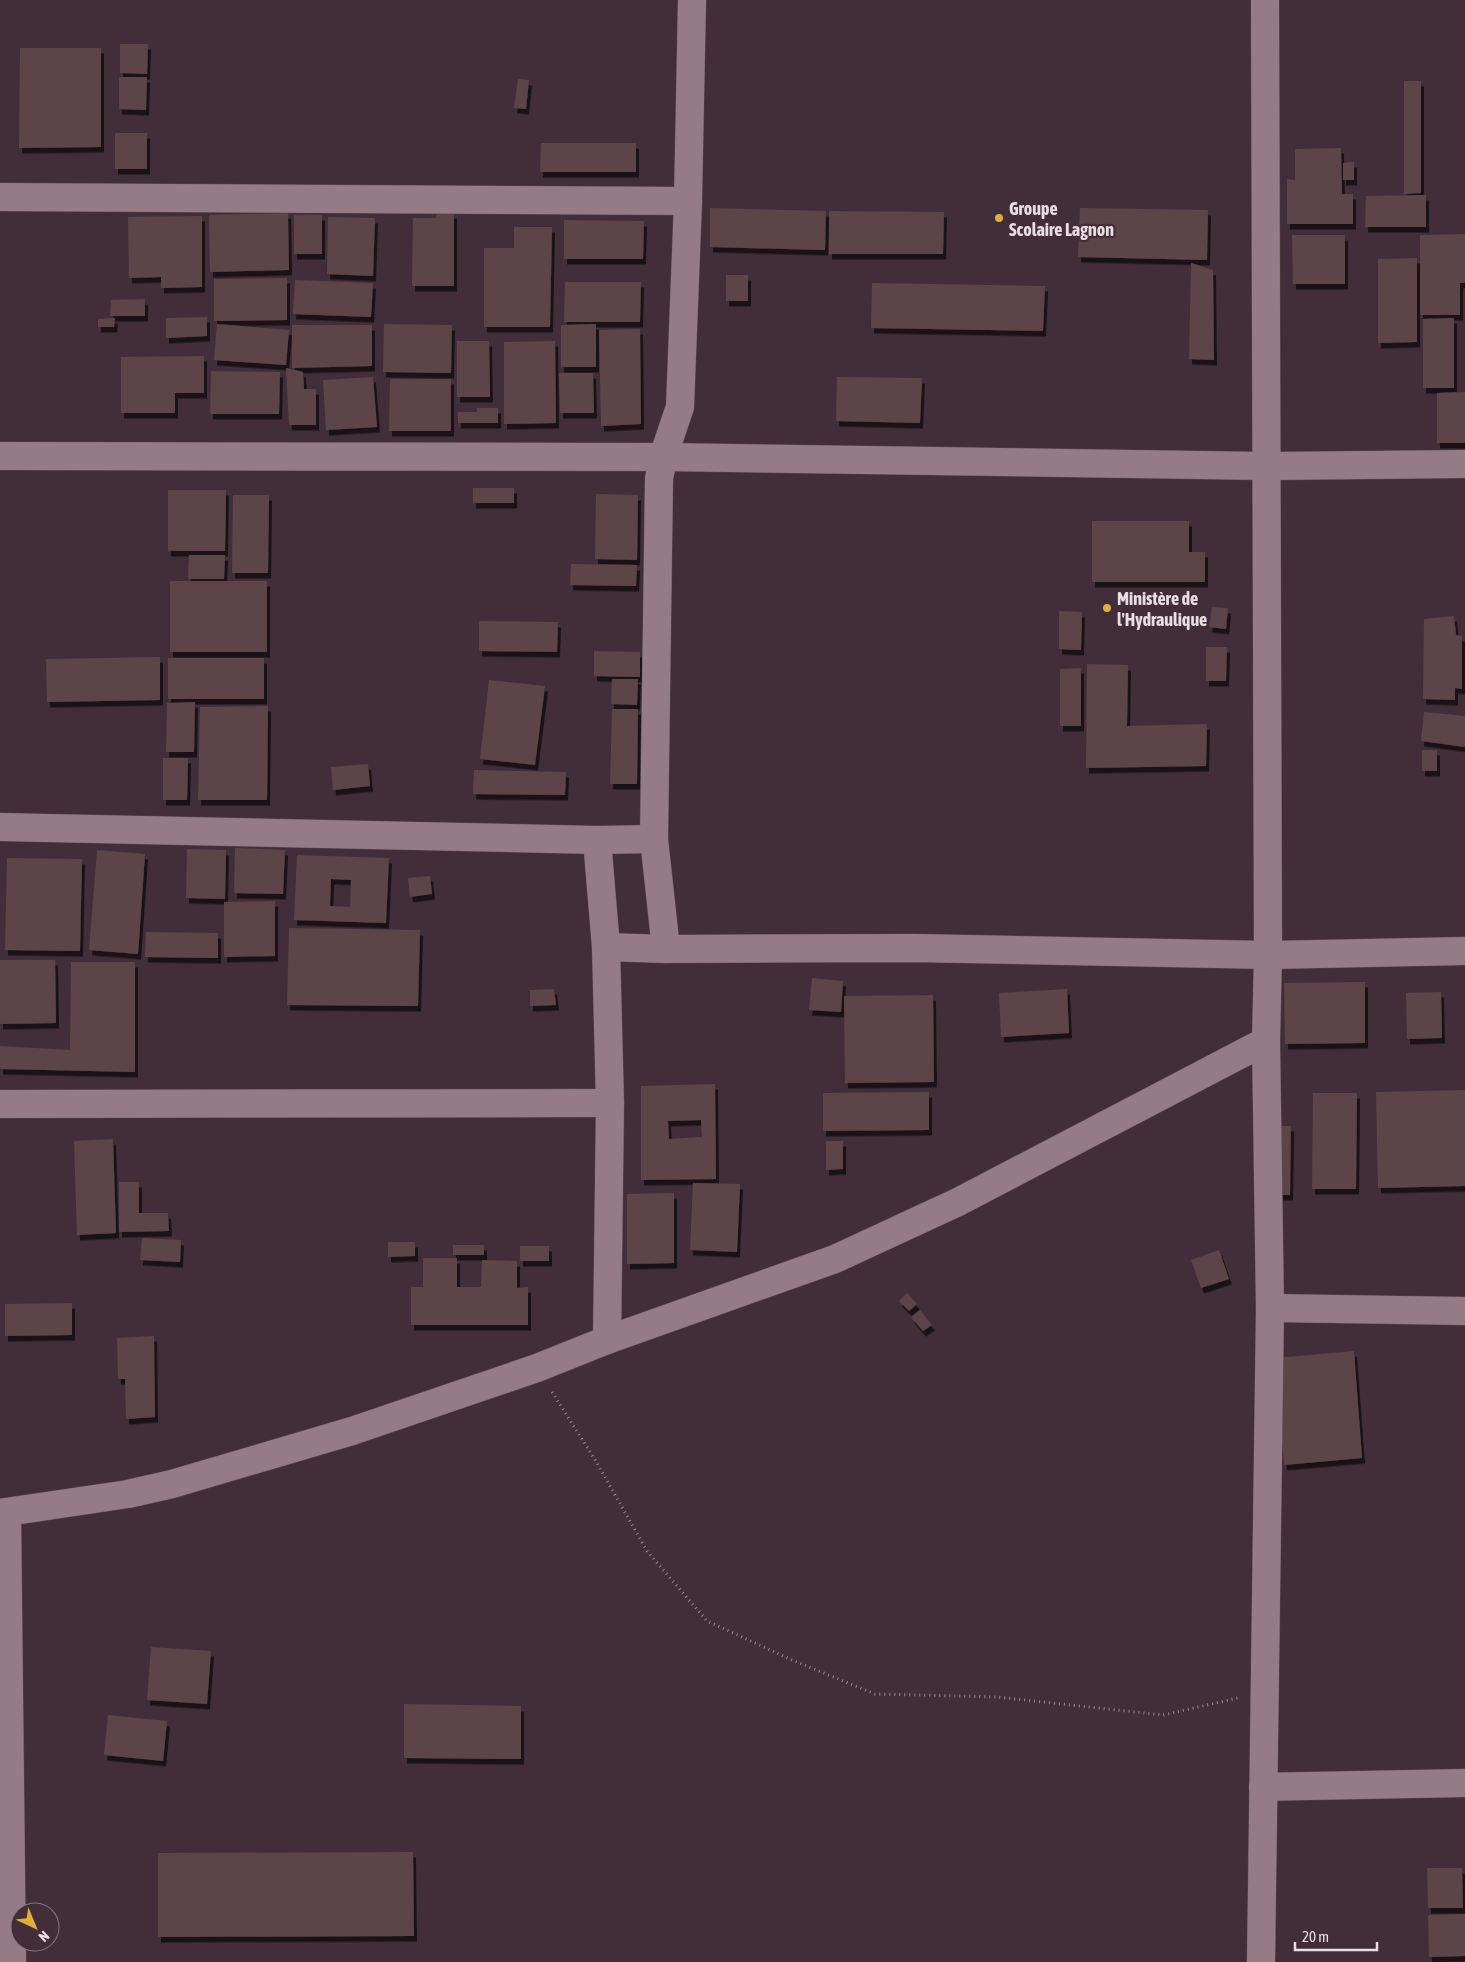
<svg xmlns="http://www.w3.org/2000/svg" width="1465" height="1962" font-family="'Asap Condensed',sans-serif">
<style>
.building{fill:#5c4548;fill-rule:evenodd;filter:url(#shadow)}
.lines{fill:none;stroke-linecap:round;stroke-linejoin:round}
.minor-casing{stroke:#5a4a52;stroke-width:29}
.path{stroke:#998991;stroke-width:3;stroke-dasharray:1 4;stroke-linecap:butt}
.minor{stroke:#947c87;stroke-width:28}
.poi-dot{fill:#dfb034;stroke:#412e38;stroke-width:2}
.labels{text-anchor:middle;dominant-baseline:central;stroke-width:4.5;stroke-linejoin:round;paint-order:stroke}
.poi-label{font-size:18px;font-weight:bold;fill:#eadde3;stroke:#412e38;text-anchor:start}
</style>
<defs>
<filter id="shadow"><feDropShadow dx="3" dy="5.5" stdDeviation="0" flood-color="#0009"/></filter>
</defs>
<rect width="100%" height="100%" fill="#412e38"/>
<g class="building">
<polygon points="120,44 148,44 147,74 120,73"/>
<polygon points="20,48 101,48 101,147 19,148"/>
<polygon points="119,77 147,77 146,110 119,109"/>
<polygon points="518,79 529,80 526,109 514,108"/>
<polygon points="1404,81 1421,81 1421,193 1404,194"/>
<rect x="115" y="133" width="32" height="36"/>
<polygon points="541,143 636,143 636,172 540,172"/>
<polygon points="1341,148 1342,194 1353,194 1353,224 1287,224 1287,179 1295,180 1295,149"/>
<polygon points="1354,162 1354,180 1343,180 1343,163"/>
<polygon points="1426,195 1426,227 1365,227 1366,196"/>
<polygon points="710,208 826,211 825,250 710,247"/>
<polygon points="1080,208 1208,210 1207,260 1078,257"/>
<polygon points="829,211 944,212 943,254 829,254"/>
<polygon points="288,213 289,270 210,272 209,215"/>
<polygon points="437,213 454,213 454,286 412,286 413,218 436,218"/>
<rect x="294" y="215" width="28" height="39"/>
<polygon points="202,216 202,287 161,288 161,277 129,278 128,217"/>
<polygon points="328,217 375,218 373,276 327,274"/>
<polygon points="564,220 644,221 643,259 564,259"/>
<polygon points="514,227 552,227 550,327 484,327 484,248 514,248"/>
<polygon points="1465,234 1465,283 1460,283 1460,315 1420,315 1420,235"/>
<polygon points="1292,235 1345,235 1345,284 1293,284"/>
<polygon points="1417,258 1417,342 1378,343 1378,259"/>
<polygon points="1191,263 1213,270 1214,360 1189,359"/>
<rect x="726" y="275" width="22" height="26"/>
<polygon points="287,278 287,320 214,321 214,279"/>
<polygon points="295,280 373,283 371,317 293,314"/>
<polygon points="565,282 641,282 640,322 564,322"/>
<polygon points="872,283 1045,286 1043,331 871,328"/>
<polygon points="145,299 145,316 110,316 111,300"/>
<polygon points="207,317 207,336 166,338 166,318"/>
<polygon points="115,318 114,327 98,327 98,319"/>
<polygon points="1454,318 1454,388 1423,388 1423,319"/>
<polygon points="217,324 289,330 286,365 214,360"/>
<polygon points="384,324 452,325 451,373 383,372"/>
<polygon points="596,324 596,367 561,367 561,325"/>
<polygon points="292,325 372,325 372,366 292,368"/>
<polygon points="640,329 641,424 601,426 599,330"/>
<polygon points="457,341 489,341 490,397 457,397"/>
<polygon points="555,341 556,423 504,424 504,342"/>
<polygon points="204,356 204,393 175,393 175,413 121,413 121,357"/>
<polygon points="286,368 303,372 304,389 316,389 316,425 289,425"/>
<polygon points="211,371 280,372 279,414 210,414"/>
<polygon points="559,373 593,373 594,413 560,413"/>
<polygon points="373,377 377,427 326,430 323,380"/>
<polygon points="837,377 922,378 920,423 836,421"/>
<polygon points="390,379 451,379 451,431 389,431"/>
<polygon points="1465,392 1465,443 1437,443 1437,393"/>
<polygon points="477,408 498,408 498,423 458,423 458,412 477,412"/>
<rect x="473" y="488" width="41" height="15"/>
<polygon points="168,490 226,490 225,551 168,551"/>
<polygon points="596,494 638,495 637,560 595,559"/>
<polygon points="233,495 269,495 268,573 232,573"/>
<polygon points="1092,521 1189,521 1189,552 1205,552 1205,582 1092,582"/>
<polygon points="189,555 225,555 224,579 188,579"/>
<polygon points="571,564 637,565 636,586 570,585"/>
<rect x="170" y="581" width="97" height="71"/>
<polygon points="1212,607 1228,608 1226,629 1209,627"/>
<polygon points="1059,611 1082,612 1081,650 1059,649"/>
<polygon points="1454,616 1456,635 1462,636 1462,689 1455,688 1455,700 1423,699 1424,619"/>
<polygon points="479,621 558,622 557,652 479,651"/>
<polygon points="1206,647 1227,647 1226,681 1206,681"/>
<polygon points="594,651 640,652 640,677 594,676"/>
<polygon points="160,657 160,700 47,702 46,659"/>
<rect x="168" y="658" width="96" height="41"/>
<polygon points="1087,664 1128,665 1127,726 1207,724 1206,766 1086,768"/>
<polygon points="1081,668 1081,726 1060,726 1060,669"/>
<polygon points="612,679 638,679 637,705 611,704"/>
<polygon points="489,680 545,686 535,765 480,759"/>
<polygon points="195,702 194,752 166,752 167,703"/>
<polygon points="268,706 267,800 198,800 200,707"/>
<polygon points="612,709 638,709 637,784 610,784"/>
<polygon points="1424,712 1465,716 1465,747 1421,741"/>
<rect x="1422" y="750" width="15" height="21"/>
<polygon points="163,758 188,758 187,800 163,800"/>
<polygon points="368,764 370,786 333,790 331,767"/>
<polygon points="474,770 566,772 565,795 473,794"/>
<polygon points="235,848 285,850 283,894 234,893"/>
<polygon points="187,849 226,850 225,899 186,898"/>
<polygon points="97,850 145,854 138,954 89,950"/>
<path d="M 297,855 L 389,858 L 386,923 L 294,920 ZM 331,879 L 351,880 L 350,907 L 330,906 Z"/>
<polygon points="7,858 82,859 80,951 5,950"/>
<polygon points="430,876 432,894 410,897 408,878"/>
<polygon points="275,901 275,956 224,957 224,902"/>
<polygon points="289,928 420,930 418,1006 287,1005"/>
<polygon points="146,932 218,933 218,958 145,957"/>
<polygon points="0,960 55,960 56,1023 0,1024"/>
<polygon points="71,962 135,962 135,1072 0,1069 0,1046 70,1050"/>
<polygon points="812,978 843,981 841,1012 809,1010"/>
<polygon points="1365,982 1365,1043 1285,1044 1284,983"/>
<polygon points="554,989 556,1005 530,1006 530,990"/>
<polygon points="1067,989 1069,1033 1001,1037 999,993"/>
<polygon points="1441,992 1442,1038 1407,1039 1406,993"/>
<polygon points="933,995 934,1082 845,1083 844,996"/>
<path d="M 715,1084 L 716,1179 L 641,1180 L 641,1086 ZM 701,1120 L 702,1137 L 669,1139 L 668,1121 Z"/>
<polygon points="1465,1090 1465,1186 1378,1188 1376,1092"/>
<polygon points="929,1092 929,1130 823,1131 823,1093"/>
<polygon points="1313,1093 1357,1093 1356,1189 1312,1189"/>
<polygon points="1269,1126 1291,1126 1290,1195 1269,1195"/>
<polygon points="113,1139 116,1233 77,1235 74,1141"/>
<polygon points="826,1141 843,1141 843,1169 826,1170"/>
<polygon points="119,1182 139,1182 139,1213 168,1213 169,1231 119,1232"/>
<polygon points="693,1183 740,1184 737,1252 690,1250"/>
<polygon points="674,1193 674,1263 627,1264 627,1194"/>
<polygon points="142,1238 181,1240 180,1262 140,1260"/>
<polygon points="388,1242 415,1242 415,1256 388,1257"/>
<rect x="453" y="1245" width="31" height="10"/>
<rect x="520" y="1246" width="29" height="15"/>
<polygon points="1219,1250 1229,1279 1201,1288 1191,1260"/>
<polygon points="423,1258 457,1258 457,1287 481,1287 482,1260 517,1261 517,1288 528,1287 528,1325 411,1325 411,1287 423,1287"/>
<polygon points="907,1293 917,1304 909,1311 899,1301"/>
<polygon points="72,1303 72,1335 5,1336 5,1304"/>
<polygon points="920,1310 932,1325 923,1331 911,1317"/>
<polygon points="154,1336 155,1417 126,1419 125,1379 118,1379 117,1338"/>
<polygon points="1354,1351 1362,1458 1284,1465 1276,1358"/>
<polygon points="151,1647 211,1651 207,1704 147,1700"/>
<polygon points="404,1704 521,1706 521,1759 404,1758"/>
<polygon points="108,1715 167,1721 163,1761 104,1755"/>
<polygon points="413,1852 414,1936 158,1937 158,1853"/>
<polygon points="1427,1868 1462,1868 1463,1908 1428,1908"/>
<polygon points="1465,1914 1465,1956 1429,1957 1428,1915"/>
</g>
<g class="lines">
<defs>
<g id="minor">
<polyline points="0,197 688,201"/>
<polyline points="0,456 663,457 1265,466 1465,464"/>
<polyline points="0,827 597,840 654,839"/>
<polyline points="597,840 606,947 610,1103 607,1340"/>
<polyline points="606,947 666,949 913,948 1268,955 1465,951"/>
<polyline points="666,949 654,839 659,479 663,457 680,407 688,201 692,0"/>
<polyline points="0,1104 610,1103"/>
<polyline points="1270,1308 1465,1311"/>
<polyline points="7,1512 12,1962"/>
<polyline points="0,1513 128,1494 172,1484 352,1431 537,1368 607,1340 835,1259 958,1202 1266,1041"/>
<polyline points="1263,1787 1465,1783"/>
<polyline points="1261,1962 1270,1308 1266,1041 1268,955 1265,0"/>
</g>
</defs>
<use href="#minor" class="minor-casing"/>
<polyline class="path" points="552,1392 594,1458 647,1551 707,1621 792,1660 875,1694 997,1697 1163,1715 1238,1698"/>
<use href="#minor" class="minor"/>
</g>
<g class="poi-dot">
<circle cx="999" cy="218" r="5"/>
<circle cx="1107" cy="608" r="5"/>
</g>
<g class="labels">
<g class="poi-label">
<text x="1009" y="208">Groupe<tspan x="1009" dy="21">Scolaire Lagnon</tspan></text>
<text x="1117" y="598">Ministère de<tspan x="1117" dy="21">l'Hydraulique</tspan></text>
</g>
</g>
<g transform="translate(35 1927) rotate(136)"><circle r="24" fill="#412e38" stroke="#85747c"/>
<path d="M0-4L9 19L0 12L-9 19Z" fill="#dfb034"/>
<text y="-8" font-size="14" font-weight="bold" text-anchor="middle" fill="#eadde3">N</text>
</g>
<path d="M1295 1942v8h82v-8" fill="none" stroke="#eadde3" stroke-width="2.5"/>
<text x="1302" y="1942" font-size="15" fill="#eadde3" stroke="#412e38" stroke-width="4" paint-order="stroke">20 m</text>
</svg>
